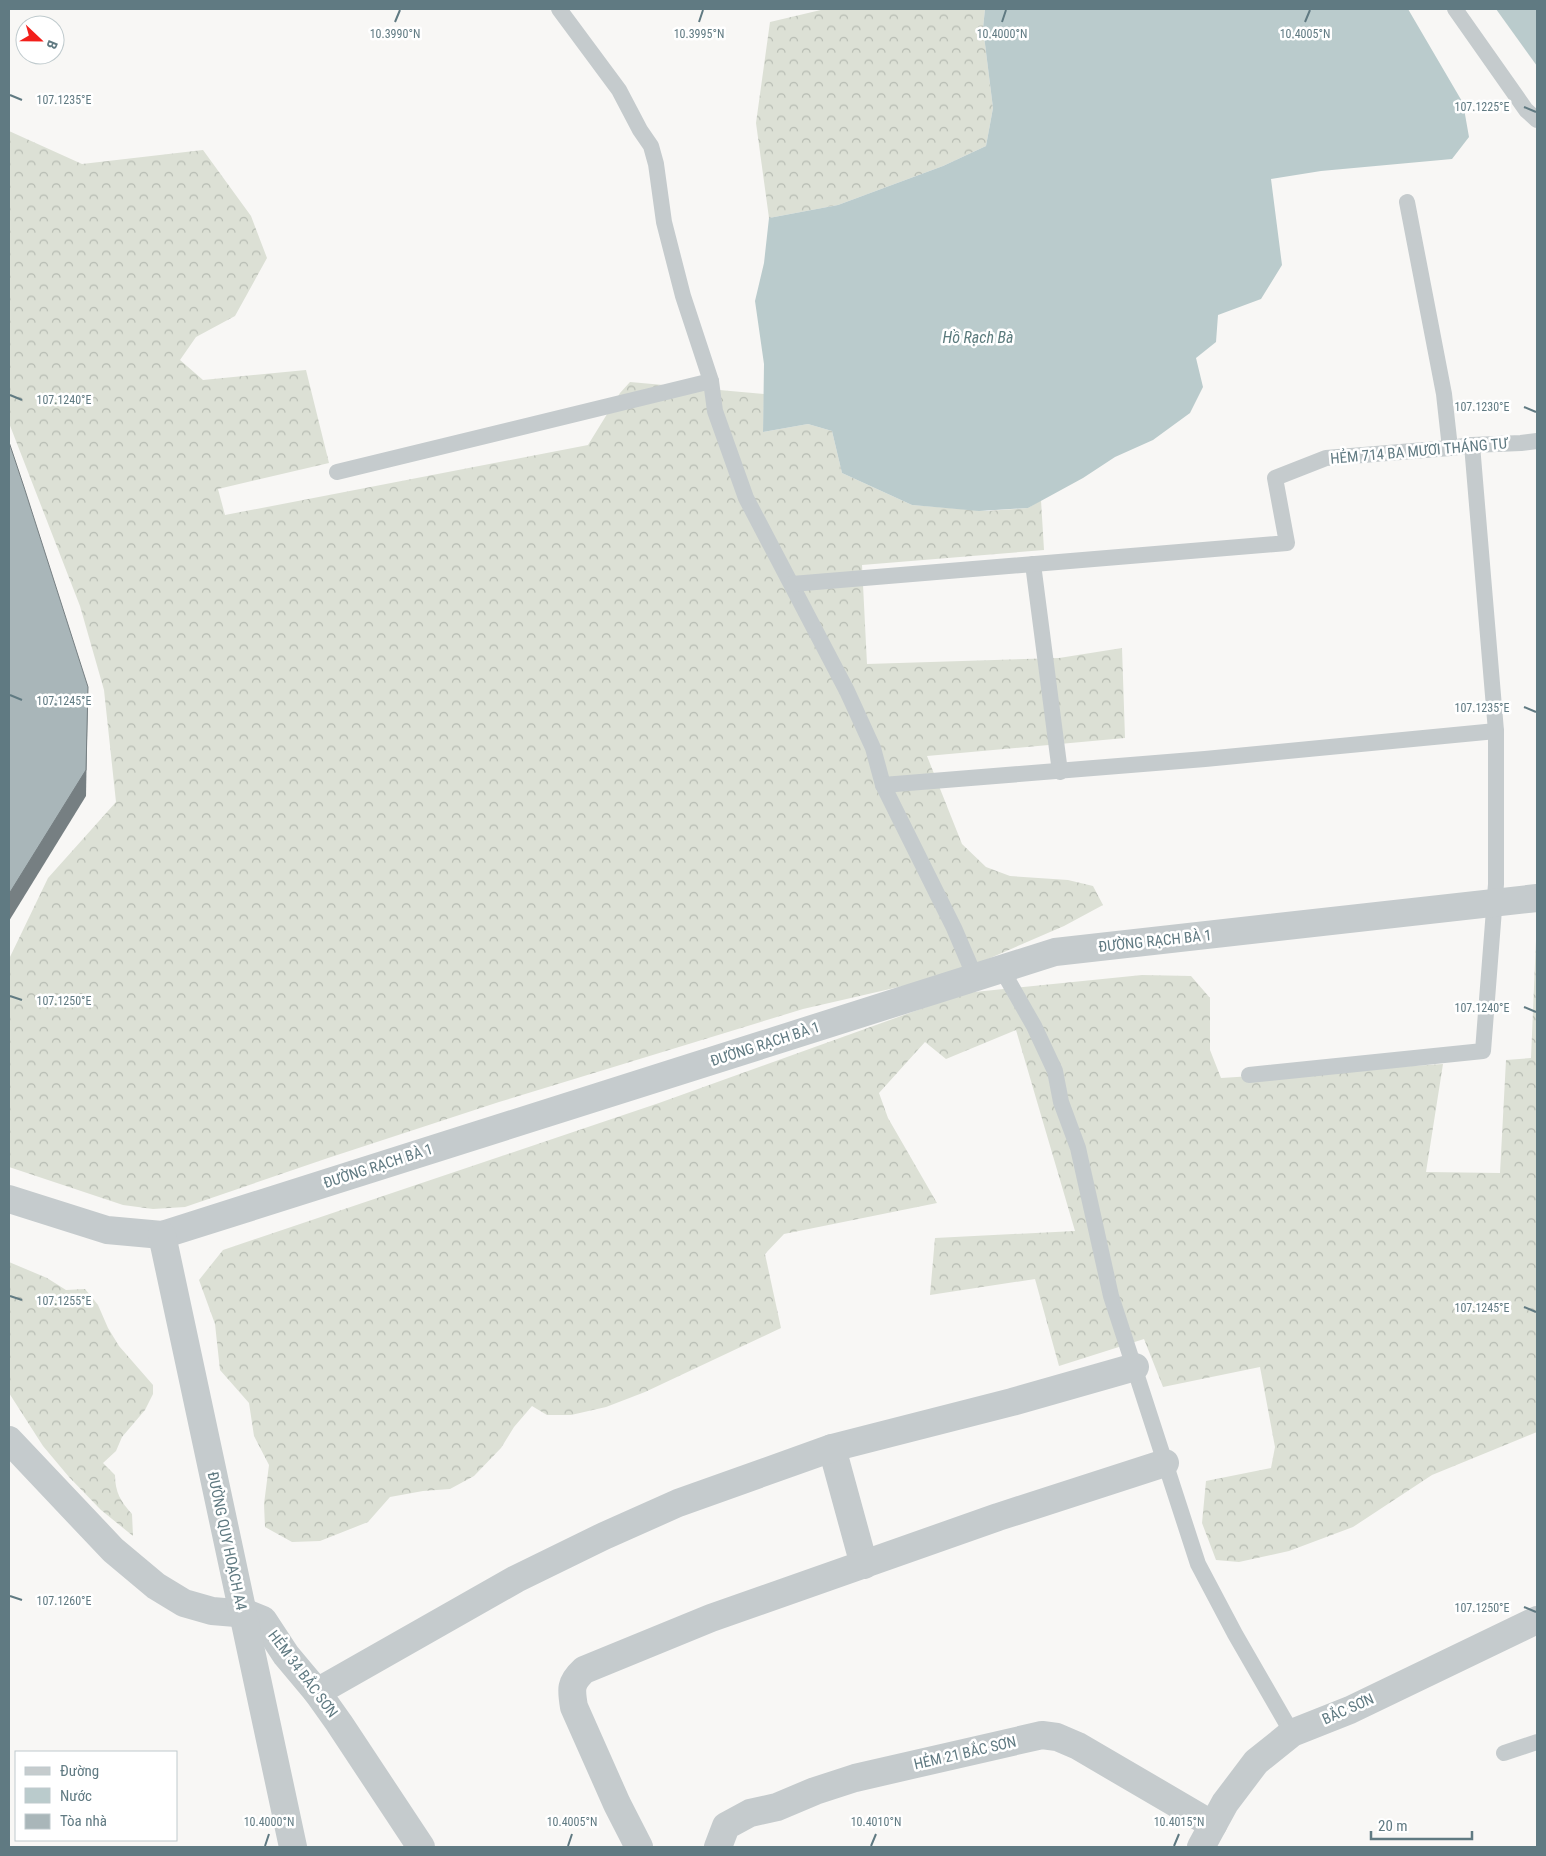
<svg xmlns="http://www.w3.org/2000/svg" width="1546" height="1856" font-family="'Roboto Condensed',sans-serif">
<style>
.forest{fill:url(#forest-crowns)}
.water{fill:#bacbcc}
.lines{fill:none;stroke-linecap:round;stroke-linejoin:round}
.service{stroke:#c5cbcd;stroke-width:16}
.minor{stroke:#c5cbcd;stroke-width:28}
.tertiary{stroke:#c5cbcd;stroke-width:28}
.shaded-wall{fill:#767f82}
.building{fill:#a9b6b9;stroke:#767f82}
.ticks{fill:none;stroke:#607a82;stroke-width:2}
.labels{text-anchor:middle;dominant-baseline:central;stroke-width:5;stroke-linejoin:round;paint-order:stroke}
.street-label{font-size:15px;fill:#607a82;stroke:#fff}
.water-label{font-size:16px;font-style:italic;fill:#5b7b7d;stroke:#fff}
.ticks-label{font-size:12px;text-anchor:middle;fill:#607a82;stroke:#fff;stroke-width:5;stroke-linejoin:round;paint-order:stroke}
</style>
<defs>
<pattern id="forest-crowns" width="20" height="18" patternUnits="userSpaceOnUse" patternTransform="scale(1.25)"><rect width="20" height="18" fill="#dce0d5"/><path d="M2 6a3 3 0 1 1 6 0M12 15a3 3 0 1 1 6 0" fill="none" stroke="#b6bbb2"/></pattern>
</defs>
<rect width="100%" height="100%" fill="#f8f7f5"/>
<g class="forest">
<polygon points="825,9 985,9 983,28 993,108 986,146 943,166 838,205 769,218 756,123 770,22"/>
<polygon points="9,131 82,164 203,150 251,216 267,258 235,316 196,337 180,360 203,380 306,370 329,463 218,489 225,515 588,445 620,393 630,382 764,394 763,432 808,424 832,431 842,473 912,505 987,511 1028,508 1041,500 1044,550 862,565 867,664 1059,658 1122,648 1125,738 927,756 962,844 986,867 1010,876 1068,880 1093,886 1103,905 1064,926 951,975 803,1009 499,1102 328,1158 185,1207 153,1209 123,1205 9,1167 9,959 48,878 116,802 104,690 80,606 9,423"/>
<polygon points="1537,916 1537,1432 1432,1475 1353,1527 1289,1551 1239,1562 1216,1560 1202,1523 1206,1481 1271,1468 1275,1447 1260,1367 1163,1387 1144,1339 1059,1366 1035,1279 930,1295 935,1238 1075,1231 1016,1030 946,1059 925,1042 879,1093 888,1118 937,1203 784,1234 765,1254 781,1328 645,1392 606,1407 571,1415 547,1415 532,1406 514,1427 501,1448 474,1476 450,1489 423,1491 390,1497 368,1522 320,1541 292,1542 265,1527 264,1504 269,1465 254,1436 249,1403 220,1370 215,1324 199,1280 223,1250 659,1103 965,993 1142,975 1191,976 1210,998 1210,1050 1221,1078 1443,1064 1426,1172 1500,1173 1506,1060 1531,1058"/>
<path d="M 9,1262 L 47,1278 L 66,1290 L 85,1289 L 98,1305 L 108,1328 L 119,1346 L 153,1385 L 153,1394 L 145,1410 L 122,1437 L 116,1451 L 103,1463 L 115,1475 C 115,1492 121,1502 132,1514 L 133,1536 L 101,1510 L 69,1477 L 43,1446 L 9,1393 Z"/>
</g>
<g class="water">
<polygon points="985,9 1408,9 1463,103 1469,137 1452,159 1321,171 1271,179 1282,265 1261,299 1218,315 1216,342 1196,358 1203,387 1190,413 1153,440 1115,457 1083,478 1028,508 979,511 912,505 842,473 832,431 808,424 763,432 764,364 755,301 764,263 769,218 838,205 943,166 986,146 993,108 983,28"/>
<polygon points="1496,9 1537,9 1537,66"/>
</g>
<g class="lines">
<g class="service">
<polyline points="559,9 619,90 640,130 651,146 656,164 664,222 683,296 711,381 715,411 746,498 847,691 873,748 883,785 954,928 975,977"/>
<polyline points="1455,9 1526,110 1537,120"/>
<polyline points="1407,202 1444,394 1450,448"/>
<polyline points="337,472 711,381"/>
<polyline points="1033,564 1060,772"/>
<polyline points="792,584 1287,543 1275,478 1326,458 1450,448 1472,445 1521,443 1537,441"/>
<polyline points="883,785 1205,759 1496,731"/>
<polyline points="1001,968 1034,1026 1055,1071 1061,1102 1078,1148 1111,1296 1198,1564 1235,1634 1292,1733"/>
<polyline points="1249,1075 1483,1051 1496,884 1496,731 1472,445"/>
<polyline points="1504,1753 1537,1742"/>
</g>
<g class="minor">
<polyline points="9,1440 113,1550 156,1586 184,1603 212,1611 248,1614 263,1620 286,1655 317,1692 339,1723 421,1847"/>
<polyline points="832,1448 864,1565"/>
<polyline points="317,1692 516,1579 604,1536 678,1503 832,1448 1012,1402 1135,1367"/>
<path d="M 639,1847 L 617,1804 L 574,1707 C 571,1689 570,1683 584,1670 L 711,1618 L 998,1517 L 1165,1463"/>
<polyline points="718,1847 726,1826 750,1813 777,1807 815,1791 855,1778 1042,1735 1057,1737 1078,1746 1213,1825"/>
<polyline points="1201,1847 1225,1803 1256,1762 1292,1733 1350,1710 1537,1620"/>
</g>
<g class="tertiary">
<polyline points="9,1199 107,1230 162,1235 1055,952 1537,898"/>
<polyline points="162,1235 293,1847"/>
</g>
</g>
<polygon class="shaded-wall" points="88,687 86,796 9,921 9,894"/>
<polygon class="building" points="9,442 24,487 88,687 86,770 9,894"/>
<path class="ticks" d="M 395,22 L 400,10M 699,22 L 703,10M 1002,22 L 1006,10M 1305,22 L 1310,10M 10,95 L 22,100M 1524,107 L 1536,112M 10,395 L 22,400M 1524,407 L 1536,412M 10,695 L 22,700M 1524,707 L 1536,712M 10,996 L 22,1000M 1524,1007 L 1536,1012M 10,1296 L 22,1300M 1524,1307 L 1536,1312M 10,1596 L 22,1600M 1524,1607 L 1536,1612M 265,1846 L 269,1834M 568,1846 L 572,1834M 871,1846 L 876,1834M 1174,1846 L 1179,1834"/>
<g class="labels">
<g class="street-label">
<text transform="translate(1419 451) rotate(-5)">HẺM 714 BA MƯƠI THÁNG TƯ</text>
<text transform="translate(1155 941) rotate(-6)">ĐƯỜNG RẠCH BÀ 1</text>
<text transform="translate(765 1044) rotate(-18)">ĐƯỜNG RẠCH BÀ 1</text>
<text transform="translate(378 1166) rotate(-18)">ĐƯỜNG RẠCH BÀ 1</text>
<text transform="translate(227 1541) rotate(78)">ĐƯỜNG QUY HOẠCH A4</text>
<text transform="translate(303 1674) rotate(53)">HẺM 34 BẮC SƠN</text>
<text transform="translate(1348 1709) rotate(-24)">BẮC SƠN</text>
<text transform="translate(965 1753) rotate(-13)">HẺM 21 BẮC SƠN</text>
</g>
<g class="water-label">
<text x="978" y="337">Hồ Rạch Bà</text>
</g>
</g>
<g class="ticks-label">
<text x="395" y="38">10.3990°N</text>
<text x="699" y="38">10.3995°N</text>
<text x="1002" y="38">10.4000°N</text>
<text x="1305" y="38">10.4005°N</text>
<text x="64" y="104">107.1235°E</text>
<text x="1482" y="111">107.1225°E</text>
<text x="64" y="404">107.1240°E</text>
<text x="1482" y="411">107.1230°E</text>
<text x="64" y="705">107.1245°E</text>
<text x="1482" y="712">107.1235°E</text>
<text x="64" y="1005">107.1250°E</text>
<text x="1482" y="1012">107.1240°E</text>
<text x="64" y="1305">107.1255°E</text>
<text x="1482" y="1312">107.1245°E</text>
<text x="64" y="1605">107.1260°E</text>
<text x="1482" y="1612">107.1250°E</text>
<text x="269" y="1826">10.4000°N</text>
<text x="572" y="1826">10.4005°N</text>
<text x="876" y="1826">10.4010°N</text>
<text x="1179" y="1826">10.4015°N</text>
</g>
<rect width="1546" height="1856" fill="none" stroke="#607a82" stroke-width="20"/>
<rect x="15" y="1751" width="162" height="90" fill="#ffffff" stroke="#bfcacd"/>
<rect x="25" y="1767" width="25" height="8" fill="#c5cbcd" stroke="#bfcacd"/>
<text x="60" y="1776" font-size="15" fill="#607a82">Đường</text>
<rect x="25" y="1788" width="25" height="15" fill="#bacbcc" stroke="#bfcacd"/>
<text x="60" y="1801" font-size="15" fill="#607a82">Nước</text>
<rect x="25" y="1814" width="25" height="15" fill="#a9b6b9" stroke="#bfcacd"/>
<text x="60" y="1826" font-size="15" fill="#607a82">Tòa nhà</text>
<g transform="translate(40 40) rotate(112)"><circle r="24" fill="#ffffff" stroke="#bfcacd"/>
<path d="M0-4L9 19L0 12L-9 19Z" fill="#f21f1b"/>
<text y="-8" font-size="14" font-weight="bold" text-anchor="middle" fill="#607a82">B</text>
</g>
<path d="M1371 1831v8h101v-8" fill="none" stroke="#607a82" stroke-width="2.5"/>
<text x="1378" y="1831" font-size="15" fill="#607a82" stroke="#ffffff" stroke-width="4" paint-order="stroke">20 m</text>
</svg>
